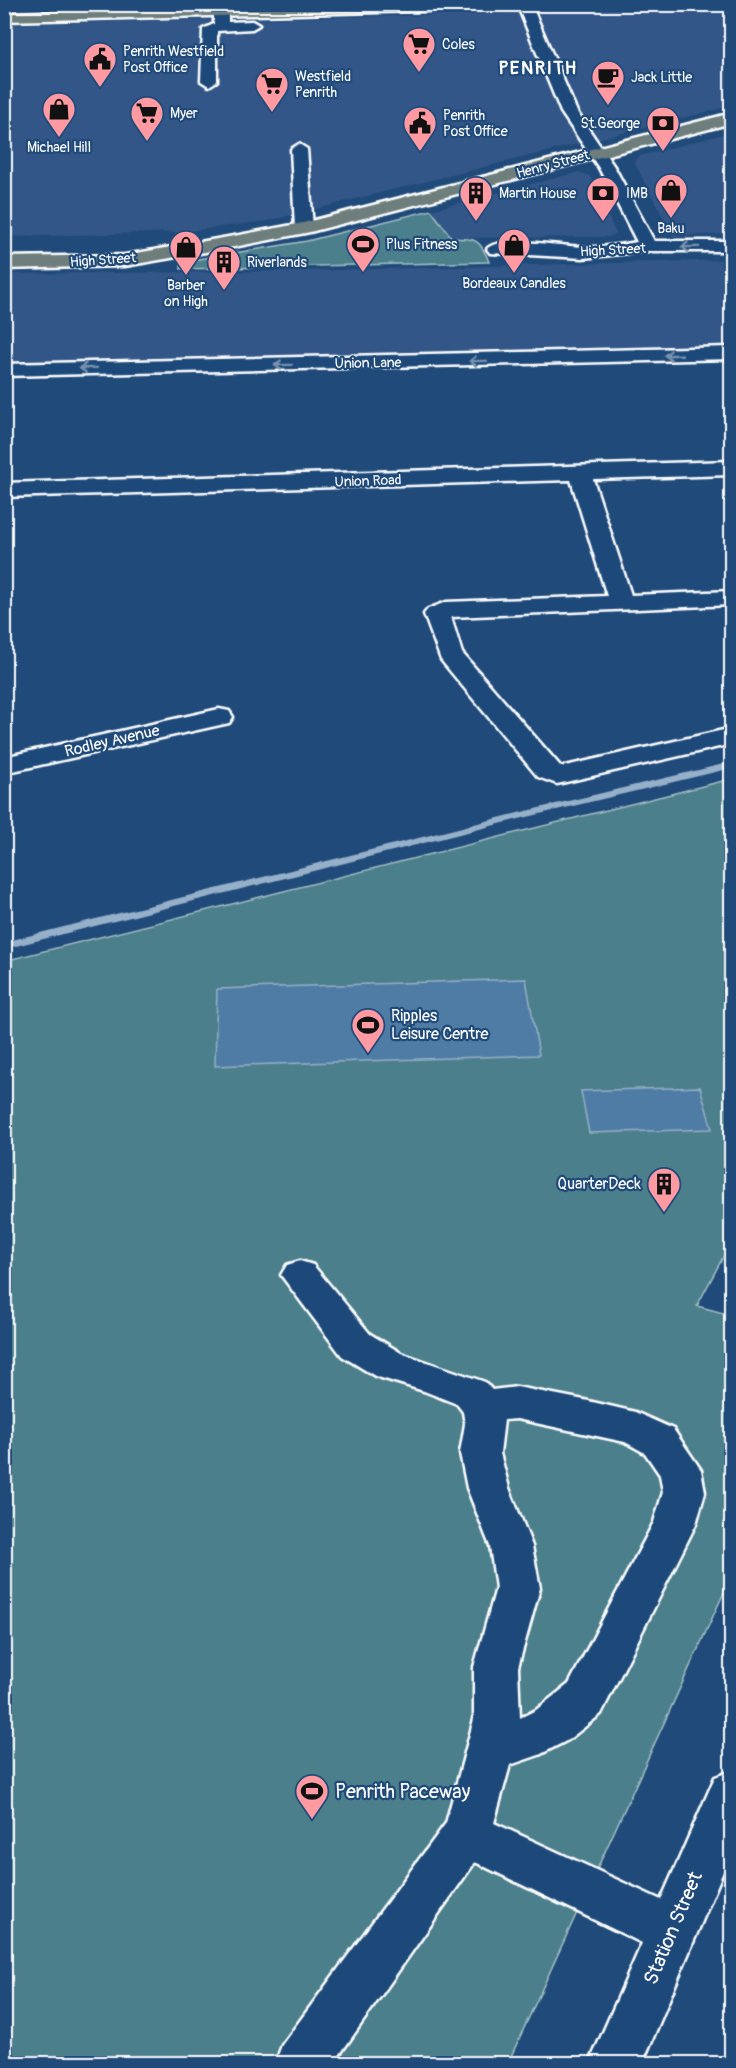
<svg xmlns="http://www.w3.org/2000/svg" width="736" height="2068" font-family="Pangolin,sans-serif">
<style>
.built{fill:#325787}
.green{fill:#4c7f8b;stroke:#a6bfc5;stroke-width:1.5}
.water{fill:#507ba5;stroke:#96b0c9;stroke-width:1.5}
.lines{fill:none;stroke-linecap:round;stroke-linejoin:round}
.stream{fill:#96b0c9;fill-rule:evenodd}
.minor-casing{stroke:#fff;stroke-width:5}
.major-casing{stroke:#fff;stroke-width:5}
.highway-casing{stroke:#fff;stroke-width:5}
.minor{fill:#1f4a7a;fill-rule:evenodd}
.major{fill:#6d7e7c;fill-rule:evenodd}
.highway{fill:#6d7e7c;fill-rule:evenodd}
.oneway{stroke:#7992af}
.labels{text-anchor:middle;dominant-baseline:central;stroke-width:4.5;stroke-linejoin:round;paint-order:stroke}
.far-poi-label{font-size:14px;fill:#fff;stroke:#1f4a7a;text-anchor:start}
.far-street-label{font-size:14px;fill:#fff;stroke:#1f4a7a}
.street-label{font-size:16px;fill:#fff;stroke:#1f4a7a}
.poi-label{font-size:16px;fill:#fff;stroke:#1f4a7a;text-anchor:start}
.far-district-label{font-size:18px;font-weight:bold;letter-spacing:1.5px;fill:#fff;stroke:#1f4a7a}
.near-poi-label{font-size:20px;fill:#fff;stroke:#1f4a7a;text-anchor:start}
.near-street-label{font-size:20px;fill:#fff;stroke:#1f4a7a}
</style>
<rect width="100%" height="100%" fill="#1f4a7a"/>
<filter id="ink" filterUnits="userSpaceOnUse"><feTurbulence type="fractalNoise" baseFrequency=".0167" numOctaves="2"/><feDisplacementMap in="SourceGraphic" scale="12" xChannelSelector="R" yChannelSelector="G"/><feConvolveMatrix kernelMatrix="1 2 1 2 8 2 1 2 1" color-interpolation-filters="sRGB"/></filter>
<g filter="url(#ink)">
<g class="built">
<polygon points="599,4 731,5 731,106 267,221 181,232 5,237 4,24 492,14"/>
<polygon points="731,132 731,234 673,236 634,162 640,156"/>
<polygon points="579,172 590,176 616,234 608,237 452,238 431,210"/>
<polygon points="731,260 731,347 5,364 4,274 300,271"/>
</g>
<g class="green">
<path d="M 431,210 L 452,238 C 476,239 480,238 489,262 L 181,269 L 181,262 L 307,241 Z"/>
<polygon points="731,779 731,1242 697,1306 731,1315 731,1577 508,2063 5,2063 4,961"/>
</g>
<g class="water">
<polygon points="526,979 539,1055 215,1066 217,989"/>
<polygon points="700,1087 712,1129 589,1133 581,1091"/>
</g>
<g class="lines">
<polygon class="stream" points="732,762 732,768 519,819 4,949 4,942 518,813"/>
<defs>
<g id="minor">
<path d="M 517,4 L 531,4 L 577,112 L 615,168 L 654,241 L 732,241 L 732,251 L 648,251 L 583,258 L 490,253 L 487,249 C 497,235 567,247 585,247 C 602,248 620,245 637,242 L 599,168 L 561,112 Z"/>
<polygon points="221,9 228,13 228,22 252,21 259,25 252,29 217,31 217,81 209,86 201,81 203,29 214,24 214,13"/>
<polygon points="299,144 307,149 313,228 304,233 295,228 291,149"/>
<polygon points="732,347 732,359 4,376 4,364"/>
<polygon points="732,461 732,475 593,479 631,595 732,591 732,605 451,617 462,653 561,767 732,728 732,744 557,784 538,777 441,660 424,614 428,609 446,602 607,596 571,480 4,497 4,483"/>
<polygon points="219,709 229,711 233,717 229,723 4,773 4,757"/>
<path d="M 300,1261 L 313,1265 L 370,1334 L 401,1353 L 485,1382 L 492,1390 L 517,1387 L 584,1400 L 635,1412 L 673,1429 L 701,1470 L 705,1492 L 696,1524 L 601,1714 L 568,1740 L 539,1755 L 510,1765 L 494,1823 L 661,1900 L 715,1777 L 732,1771 L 732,1850 L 642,2064 L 589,2064 L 642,1943 L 475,1862 L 333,2064 L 275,2064 L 282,2045 L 446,1823 L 474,1719 L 474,1667 L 496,1588 L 490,1546 L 467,1488 L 460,1453 L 465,1424 L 463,1412 L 457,1404 L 424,1391 L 375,1376 L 342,1356 L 281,1275 L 287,1265 ZM 517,1419 L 625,1442 L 645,1453 L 660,1475 L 663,1492 L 654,1522 L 569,1684 L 536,1710 L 520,1718 L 518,1667 L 540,1588 L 532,1546 L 509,1488 L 500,1453 L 504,1420 Z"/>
</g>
<polygon id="major" points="732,113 732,123 310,232 234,247 125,266 4,269 4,257 125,255 234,236 303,223"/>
<polygon id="highway" points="354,4 553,4 547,8 4,21 4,13"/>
</defs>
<use href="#minor" class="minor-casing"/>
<use href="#major" class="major-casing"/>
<use href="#highway" class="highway-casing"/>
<use href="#minor" class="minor"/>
<use href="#major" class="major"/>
<use href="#highway" class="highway"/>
</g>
<defs><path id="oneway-shaft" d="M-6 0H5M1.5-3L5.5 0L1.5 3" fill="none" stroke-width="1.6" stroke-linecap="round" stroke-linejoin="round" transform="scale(1.5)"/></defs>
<g class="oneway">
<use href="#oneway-shaft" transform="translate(690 247) rotate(179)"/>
<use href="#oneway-shaft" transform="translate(673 355) rotate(178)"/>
<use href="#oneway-shaft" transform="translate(478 361) rotate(179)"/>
<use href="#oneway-shaft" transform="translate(283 365) rotate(179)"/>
<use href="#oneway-shaft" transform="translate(88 368) rotate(179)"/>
</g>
</g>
<defs>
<symbol id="supermarket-pin" viewBox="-11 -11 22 30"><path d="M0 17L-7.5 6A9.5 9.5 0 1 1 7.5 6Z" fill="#ff9aa2" stroke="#1f4a7a"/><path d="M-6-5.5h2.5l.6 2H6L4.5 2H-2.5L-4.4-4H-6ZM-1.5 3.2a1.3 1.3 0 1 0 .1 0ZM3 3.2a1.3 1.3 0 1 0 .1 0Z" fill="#111"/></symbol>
<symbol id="civic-pin" viewBox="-11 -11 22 30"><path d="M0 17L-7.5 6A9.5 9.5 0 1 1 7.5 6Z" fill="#ff9aa2" stroke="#1f4a7a"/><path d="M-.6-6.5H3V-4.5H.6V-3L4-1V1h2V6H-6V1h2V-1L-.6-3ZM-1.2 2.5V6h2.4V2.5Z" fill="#111"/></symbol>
<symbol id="cafe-pin" viewBox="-11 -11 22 30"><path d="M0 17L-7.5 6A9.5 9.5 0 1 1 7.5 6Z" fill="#ff9aa2" stroke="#1f4a7a"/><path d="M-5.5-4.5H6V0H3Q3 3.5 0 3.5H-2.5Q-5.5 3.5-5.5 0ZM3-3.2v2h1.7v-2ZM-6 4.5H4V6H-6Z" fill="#111"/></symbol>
<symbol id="shop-pin" viewBox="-11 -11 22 30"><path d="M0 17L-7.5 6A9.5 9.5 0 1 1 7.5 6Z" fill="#ff9aa2" stroke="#1f4a7a"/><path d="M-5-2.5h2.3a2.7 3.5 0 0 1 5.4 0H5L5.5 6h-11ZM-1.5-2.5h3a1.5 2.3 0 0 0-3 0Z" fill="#111"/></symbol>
<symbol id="bank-pin" viewBox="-11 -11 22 30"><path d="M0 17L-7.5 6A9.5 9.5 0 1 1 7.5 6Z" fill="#ff9aa2" stroke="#1f4a7a"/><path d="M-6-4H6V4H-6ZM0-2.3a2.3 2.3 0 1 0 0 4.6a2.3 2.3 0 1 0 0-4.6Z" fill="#111"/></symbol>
<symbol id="building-pin" viewBox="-11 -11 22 30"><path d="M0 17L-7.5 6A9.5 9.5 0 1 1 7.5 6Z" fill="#ff9aa2" stroke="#1f4a7a"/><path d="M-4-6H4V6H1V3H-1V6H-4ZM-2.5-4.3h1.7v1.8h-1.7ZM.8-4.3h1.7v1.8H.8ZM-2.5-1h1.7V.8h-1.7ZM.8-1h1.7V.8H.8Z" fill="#111"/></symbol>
<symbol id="stadium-pin" viewBox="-11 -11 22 30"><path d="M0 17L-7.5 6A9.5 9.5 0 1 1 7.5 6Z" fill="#ff9aa2" stroke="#1f4a7a"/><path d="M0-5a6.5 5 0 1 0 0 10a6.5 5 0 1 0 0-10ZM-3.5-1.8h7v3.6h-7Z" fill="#111"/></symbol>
</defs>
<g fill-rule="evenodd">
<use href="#supermarket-pin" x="400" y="25" width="38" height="52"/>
<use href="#civic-pin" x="81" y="40" width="38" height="52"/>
<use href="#cafe-pin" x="589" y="58" width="38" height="52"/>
<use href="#supermarket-pin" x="253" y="65" width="38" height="52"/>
<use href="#shop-pin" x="40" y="90" width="38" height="52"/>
<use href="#supermarket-pin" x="128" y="94" width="38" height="52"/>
<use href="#civic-pin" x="401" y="104" width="38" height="52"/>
<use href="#bank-pin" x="644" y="104" width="38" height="52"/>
<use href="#shop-pin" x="652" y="171" width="38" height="52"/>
<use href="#building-pin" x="457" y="174" width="38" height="52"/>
<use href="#bank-pin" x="584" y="174" width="38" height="52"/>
<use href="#stadium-pin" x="344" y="225" width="38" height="52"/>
<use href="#shop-pin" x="495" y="226" width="38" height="52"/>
<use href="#shop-pin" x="167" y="228" width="38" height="52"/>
<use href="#building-pin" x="205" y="243" width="38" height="52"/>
<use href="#stadium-pin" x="349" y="1006" width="38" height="52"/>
<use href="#building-pin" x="645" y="1165" width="38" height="52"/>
<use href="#stadium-pin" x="293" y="1772" width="38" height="52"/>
</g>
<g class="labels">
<g class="far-poi-label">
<text x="442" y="44">Coles</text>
<text x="123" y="51">Penrith Westfield<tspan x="123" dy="16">Post Office</tspan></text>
<text x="295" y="76">Westfield<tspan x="295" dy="16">Penrith</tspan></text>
<text x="631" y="77">Jack Little</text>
<text x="170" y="113">Myer</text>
<text x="443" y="115">Penrith<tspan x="443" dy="16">Post Office</tspan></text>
<text x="640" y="123" text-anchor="end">St.George</text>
<text x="59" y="147" text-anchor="middle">Michael Hill</text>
<text x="499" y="193">Martin House</text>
<text x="626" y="193">IMB</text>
<text x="671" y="228" text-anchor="middle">Baku</text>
<text x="386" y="244">Plus Fitness</text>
<text x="247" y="262">Riverlands</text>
<text x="514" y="283" text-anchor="middle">Bordeaux Candles</text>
<text x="186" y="285" text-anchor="middle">Barber<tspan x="186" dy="16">on High</tspan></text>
</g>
<g class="far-street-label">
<text transform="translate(553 164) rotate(-15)">Henry Street</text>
<text transform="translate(613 250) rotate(-3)">High Street</text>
<text transform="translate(103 260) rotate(-4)">High Street</text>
<text transform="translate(368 363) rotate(-1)">Union Lane</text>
<text transform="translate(368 481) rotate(-2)">Union Road</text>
</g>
<g class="street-label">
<text transform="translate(112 741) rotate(-13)">Rodley Avenue</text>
</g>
<g class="poi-label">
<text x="391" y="1016">Ripples<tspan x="391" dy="18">Leisure Centre</tspan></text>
<text x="641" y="1184" text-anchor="end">QuarterDeck</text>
</g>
<g class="far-district-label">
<text x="538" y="68">PENRITH</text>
</g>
<g class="near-poi-label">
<text x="335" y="1791">Penrith Paceway</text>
</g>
<g class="near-street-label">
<text transform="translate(673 1928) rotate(-67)">Station Street</text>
</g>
</g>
<rect width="736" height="2068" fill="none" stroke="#1f4a7a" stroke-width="24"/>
<rect x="12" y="12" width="712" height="2044" fill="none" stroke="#fff" stroke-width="2" filter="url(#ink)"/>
</svg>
